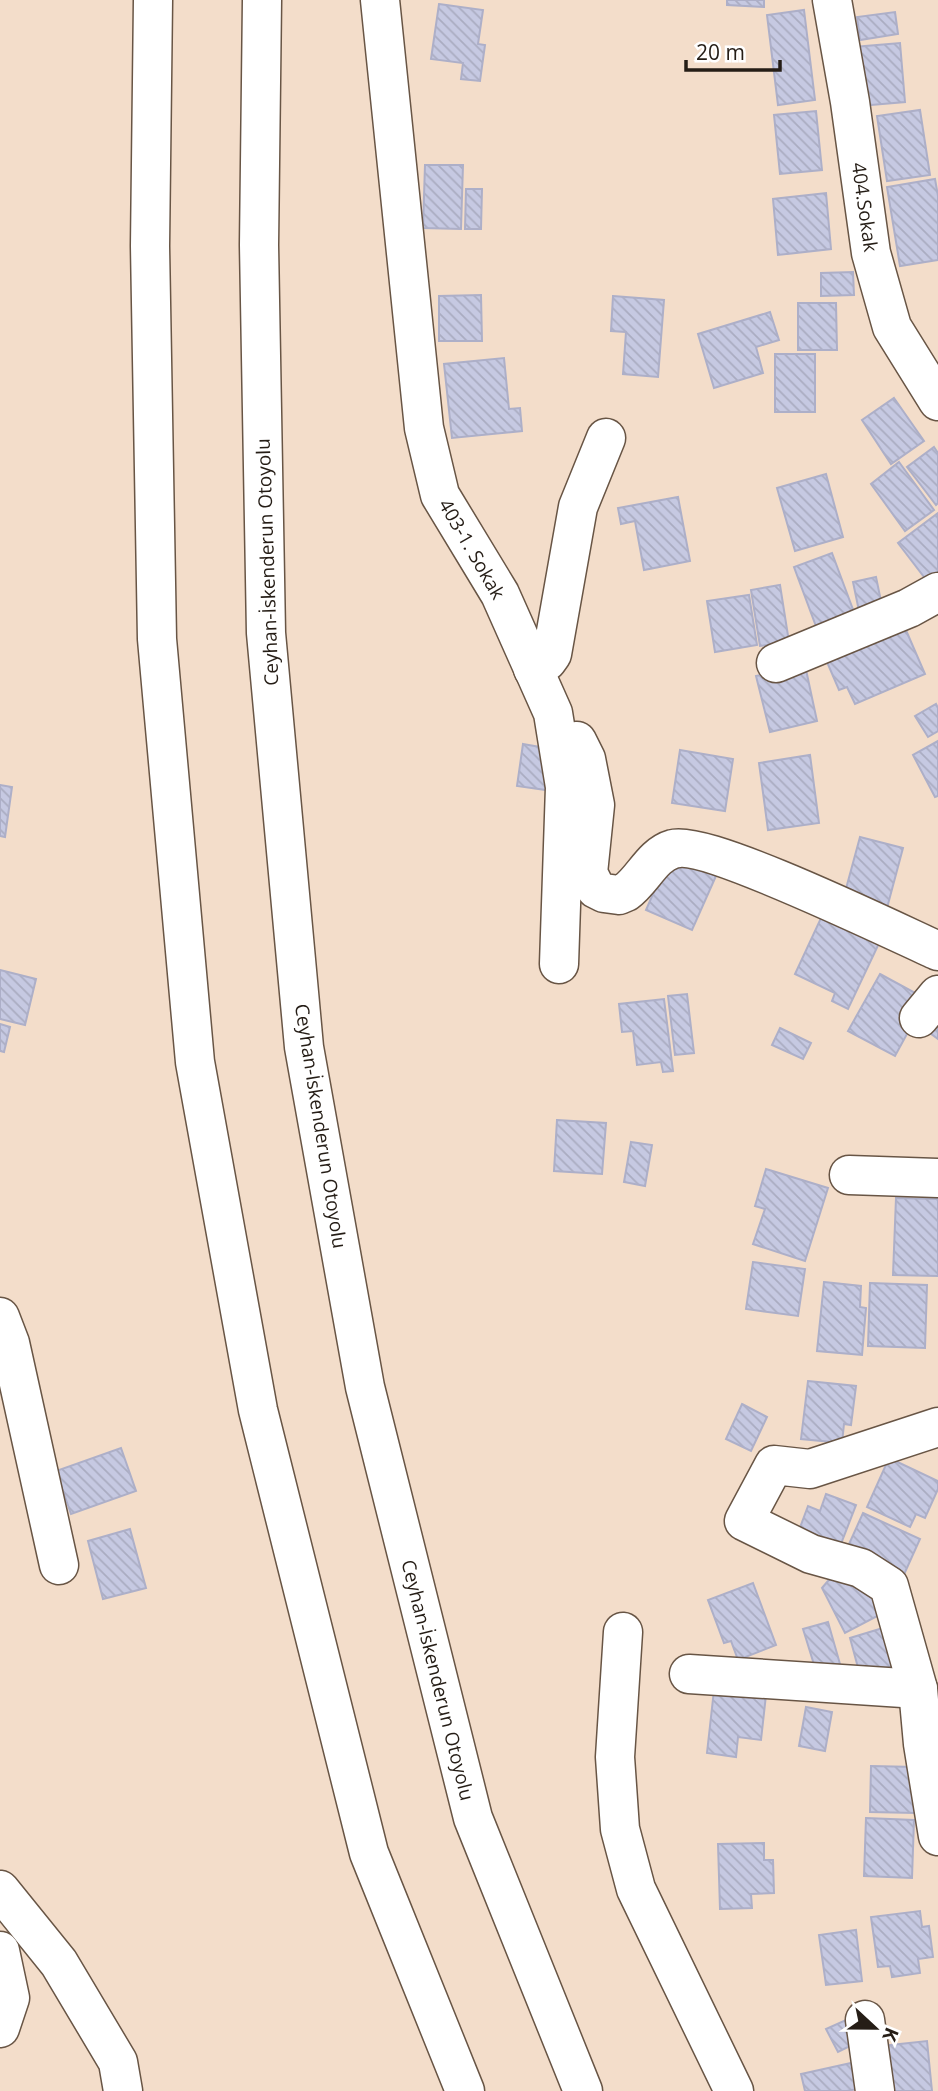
<svg xmlns="http://www.w3.org/2000/svg" width="938" height="2091" font-family="'Open Sans',sans-serif">
<style>
.building{fill:url(#building-back-hatch);stroke:#adafc8;stroke-width:2}
.lines{fill:none;stroke-linecap:round;stroke-linejoin:round}
.minor-casing{stroke:#685545;stroke-width:41}
.highway-casing{stroke:#685545;stroke-width:41}
.minor{stroke:#fff;stroke-width:38}
.highway{stroke:#fff;stroke-width:38}
.labels{text-anchor:middle;dominant-baseline:central;stroke-width:5;stroke-linejoin:round;paint-order:stroke}
.street-label{font-size:19px;fill:#251d16;stroke:#fff}
</style>
<defs>
<pattern id="building-back-hatch" width="6" height="6" patternUnits="userSpaceOnUse" patternTransform="scale(1.75)"><rect width="6" height="6" fill="#c6c9e2"/><path d="M-1 5l2 2M0 0l6 6M5-1l2 2" fill="none" stroke="#aaacc1"/></pattern>
</defs>
<rect width="100%" height="100%" fill="#f3ddca"/>
<g class="building">
<polygon points="727,0 764,0 764,7 727,5"/>
<polygon points="439,4 483,10 478,44 485,45 480,81 461,79 463,63 431,59"/>
<polygon points="804,10 815,100 778,105 767,15"/>
<polygon points="895,12 898,34 860,40 857,17"/>
<polygon points="900,43 905,102 860,106 854,47"/>
<polygon points="920,110 930,175 887,181 877,116"/>
<polygon points="816,111 822,170 780,174 774,115"/>
<polygon points="425,165 463,165 461,229 423,228"/>
<polygon points="935,179 938,196 938,260 900,266 887,187"/>
<polygon points="466,189 482,189 481,229 465,229"/>
<polygon points="826,193 831,249 778,255 773,199"/>
<polygon points="853,272 854,295 821,296 821,273"/>
<polygon points="481,295 482,341 439,341 439,296"/>
<polygon points="613,296 664,300 658,377 623,374 626,332 611,331"/>
<polygon points="798,303 836,303 837,350 798,350"/>
<polygon points="770,312 779,340 756,347 763,373 714,388 698,334"/>
<rect x="775" y="354" width="40" height="58"/>
<polygon points="504,358 509,409 520,408 522,431 452,438 444,364"/>
<polygon points="894,398 924,441 891,464 862,420"/>
<polygon points="934,447 938,453 938,503 936,505 907,467"/>
<polygon points="899,462 934,510 905,531 871,484"/>
<polygon points="826,474 843,537 795,551 777,488"/>
<polygon points="678,497 690,561 644,570 635,521 621,524 618,508"/>
<polygon points="938,513 938,581 931,586 898,543"/>
<polygon points="832,553 855,615 817,629 794,567"/>
<polygon points="876,577 882,606 859,611 853,582"/>
<polygon points="780,585 789,642 760,646 751,590"/>
<polygon points="749,595 757,645 715,652 707,601"/>
<polygon points="902,621 925,674 855,704 847,687 839,690 824,655"/>
<polygon points="805,665 817,721 770,732 756,676"/>
<polygon points="936,704 938,708 938,731 928,737 915,716"/>
<polygon points="938,741 938,796 935,797 913,755"/>
<polygon points="523,744 552,749 546,790 517,786"/>
<polygon points="680,750 733,759 725,811 672,803"/>
<polygon points="810,755 819,823 768,830 759,763"/>
<polygon points="0,785 12,787 5,837 0,836"/>
<polygon points="860,837 903,848 887,908 844,896"/>
<polygon points="670,855 716,876 692,930 646,910"/>
<polygon points="821,918 842,928 846,920 882,937 848,1009 832,1001 835,993 795,974"/>
<polygon points="0,970 36,979 25,1025 0,1019"/>
<polygon points="880,974 919,995 913,1023 895,1056 848,1031"/>
<polygon points="687,994 694,1053 675,1055 668,996"/>
<polygon points="664,999 673,1071 663,1072 661,1062 637,1065 633,1031 622,1032 619,1004"/>
<polygon points="0,1024 10,1027 4,1052 0,1051"/>
<polygon points="938,1024 938,1039 930,1033"/>
<polygon points="780,1028 811,1043 803,1059 772,1045"/>
<polygon points="557,1120 606,1123 602,1174 554,1171"/>
<polygon points="631,1142 652,1145 645,1186 624,1182"/>
<polygon points="766,1169 828,1188 805,1261 753,1244 765,1209 755,1206"/>
<polygon points="896,1198 938,1199 938,1276 893,1275"/>
<polygon points="753,1262 805,1269 798,1316 746,1309"/>
<polygon points="824,1282 861,1286 860,1307 866,1308 862,1355 817,1351"/>
<polygon points="870,1283 927,1285 925,1348 868,1346"/>
<polygon points="808,1381 856,1386 851,1425 844,1424 842,1443 801,1439"/>
<polygon points="742,1404 767,1417 751,1451 726,1439"/>
<polygon points="121,1448 136,1491 71,1514 56,1471"/>
<polygon points="889,1458 938,1481 938,1489 925,1518 916,1514 910,1527 867,1507"/>
<polygon points="826,1494 856,1505 839,1549 798,1533 808,1506 820,1511"/>
<polygon points="863,1513 920,1539 902,1579 845,1553"/>
<polygon points="130,1529 146,1588 103,1599 88,1541"/>
<polygon points="839,1568 870,1586 883,1613 845,1633 822,1588"/>
<polygon points="753,1583 776,1645 738,1660 731,1641 724,1643 708,1600"/>
<polygon points="828,1622 840,1664 816,1671 803,1629"/>
<polygon points="886,1627 897,1665 860,1675 850,1638"/>
<polygon points="714,1690 766,1695 761,1740 738,1737 736,1757 707,1753"/>
<polygon points="806,1707 832,1712 825,1751 799,1746"/>
<polygon points="871,1766 916,1767 915,1813 870,1812"/>
<polygon points="866,1818 914,1820 912,1878 864,1876"/>
<polygon points="764,1843 764,1860 773,1860 774,1893 751,1894 752,1908 720,1909 718,1844"/>
<polygon points="920,1911 922,1927 929,1926 933,1957 918,1959 920,1973 892,1977 890,1966 878,1967 871,1917"/>
<polygon points="856,1930 862,1981 826,1985 819,1935"/>
<polygon points="846,2020 858,2042 838,2052 826,2029"/>
<polygon points="927,2041 932,2091 886,2091 882,2046"/>
<polygon points="851,2063 857,2089 847,2091 805,2091 801,2074"/>
</g>
<g class="lines">
<defs>
<g id="minor">
<polyline points="380,0 424,428 440,495 500,594 553,713 565,787 559,964"/>
<polyline points="832,0 850,102 871,253 892,327 938,401"/>
<polyline points="776,663 909,608 938,592"/>
<polyline points="533,669 547,661 552,654 578,507 606,438"/>
<path d="M 577,741 L 586,759 L 595,805 L 588,873 L 596,889 L 604,893 L 619,895 L 626,892 C 643,880 652,855 673,849 C 705,839 896,932 938,951"/>
<polyline points="919,1018 938,995"/>
<polyline points="849,1175 938,1178"/>
<polyline points="0,1317 10,1343 59,1565"/>
<polyline points="938,1427 810,1469 774,1465 744,1521 811,1554 861,1568 889,1586 918,1689 923,1744 938,1836"/>
<polyline points="623,1632 615,1757 620,1829 636,1889 734,2091"/>
<polyline points="689,1674 918,1689"/>
<polyline points="0,1890 59,1963 118,2062 123,2091"/>
<polyline points="0,1951 10,1998 0,2028"/>
<polyline points="865,2020 875,2091"/>
</g>
<g id="highway">
<polyline points="153,0 150,246 157,639 195,1062 258,1410 369,1853 465,2091"/>
<polyline points="262,0 259,245 266,633 304,1047 365,1387 473,1818 583,2091"/>
</g>
</defs>
<use href="#minor" class="minor-casing"/>
<use href="#highway" class="highway-casing"/>
<use href="#minor" class="minor"/>
<use href="#highway" class="highway"/>
</g>
<g class="labels">
<g class="street-label">
<text transform="translate(865 207) rotate(82)">404.Sokak</text>
<text transform="translate(472 549) rotate(60)">403-1. Sokak</text>
<text transform="translate(267 562) rotate(-92)">Ceyhan-İskenderun Otoyolu</text>
<text transform="translate(321 1126) rotate(81)">Ceyhan-İskenderun Otoyolu</text>
<text transform="translate(438 1680) rotate(76)">Ceyhan-İskenderun Otoyolu</text>
</g>
</g>
<g transform="translate(875 2028) rotate(112)" stroke="#ffffff" stroke-width="5" paint-order="stroke">
<path d="M0-5L12 26L0 18L-12 26Z" fill="#251d16"/>
<text y="-10" font-size="19" font-weight="bold" text-anchor="middle" fill="#251d16">K</text>
</g>
<path d="M686 60v10h94v-10" fill="none" stroke="#251d16" stroke-width="3.5"/>
<text x="696" y="60" font-size="21" fill="#251d16" stroke="#ffffff" stroke-width="5" paint-order="stroke">20 m</text>
</svg>
